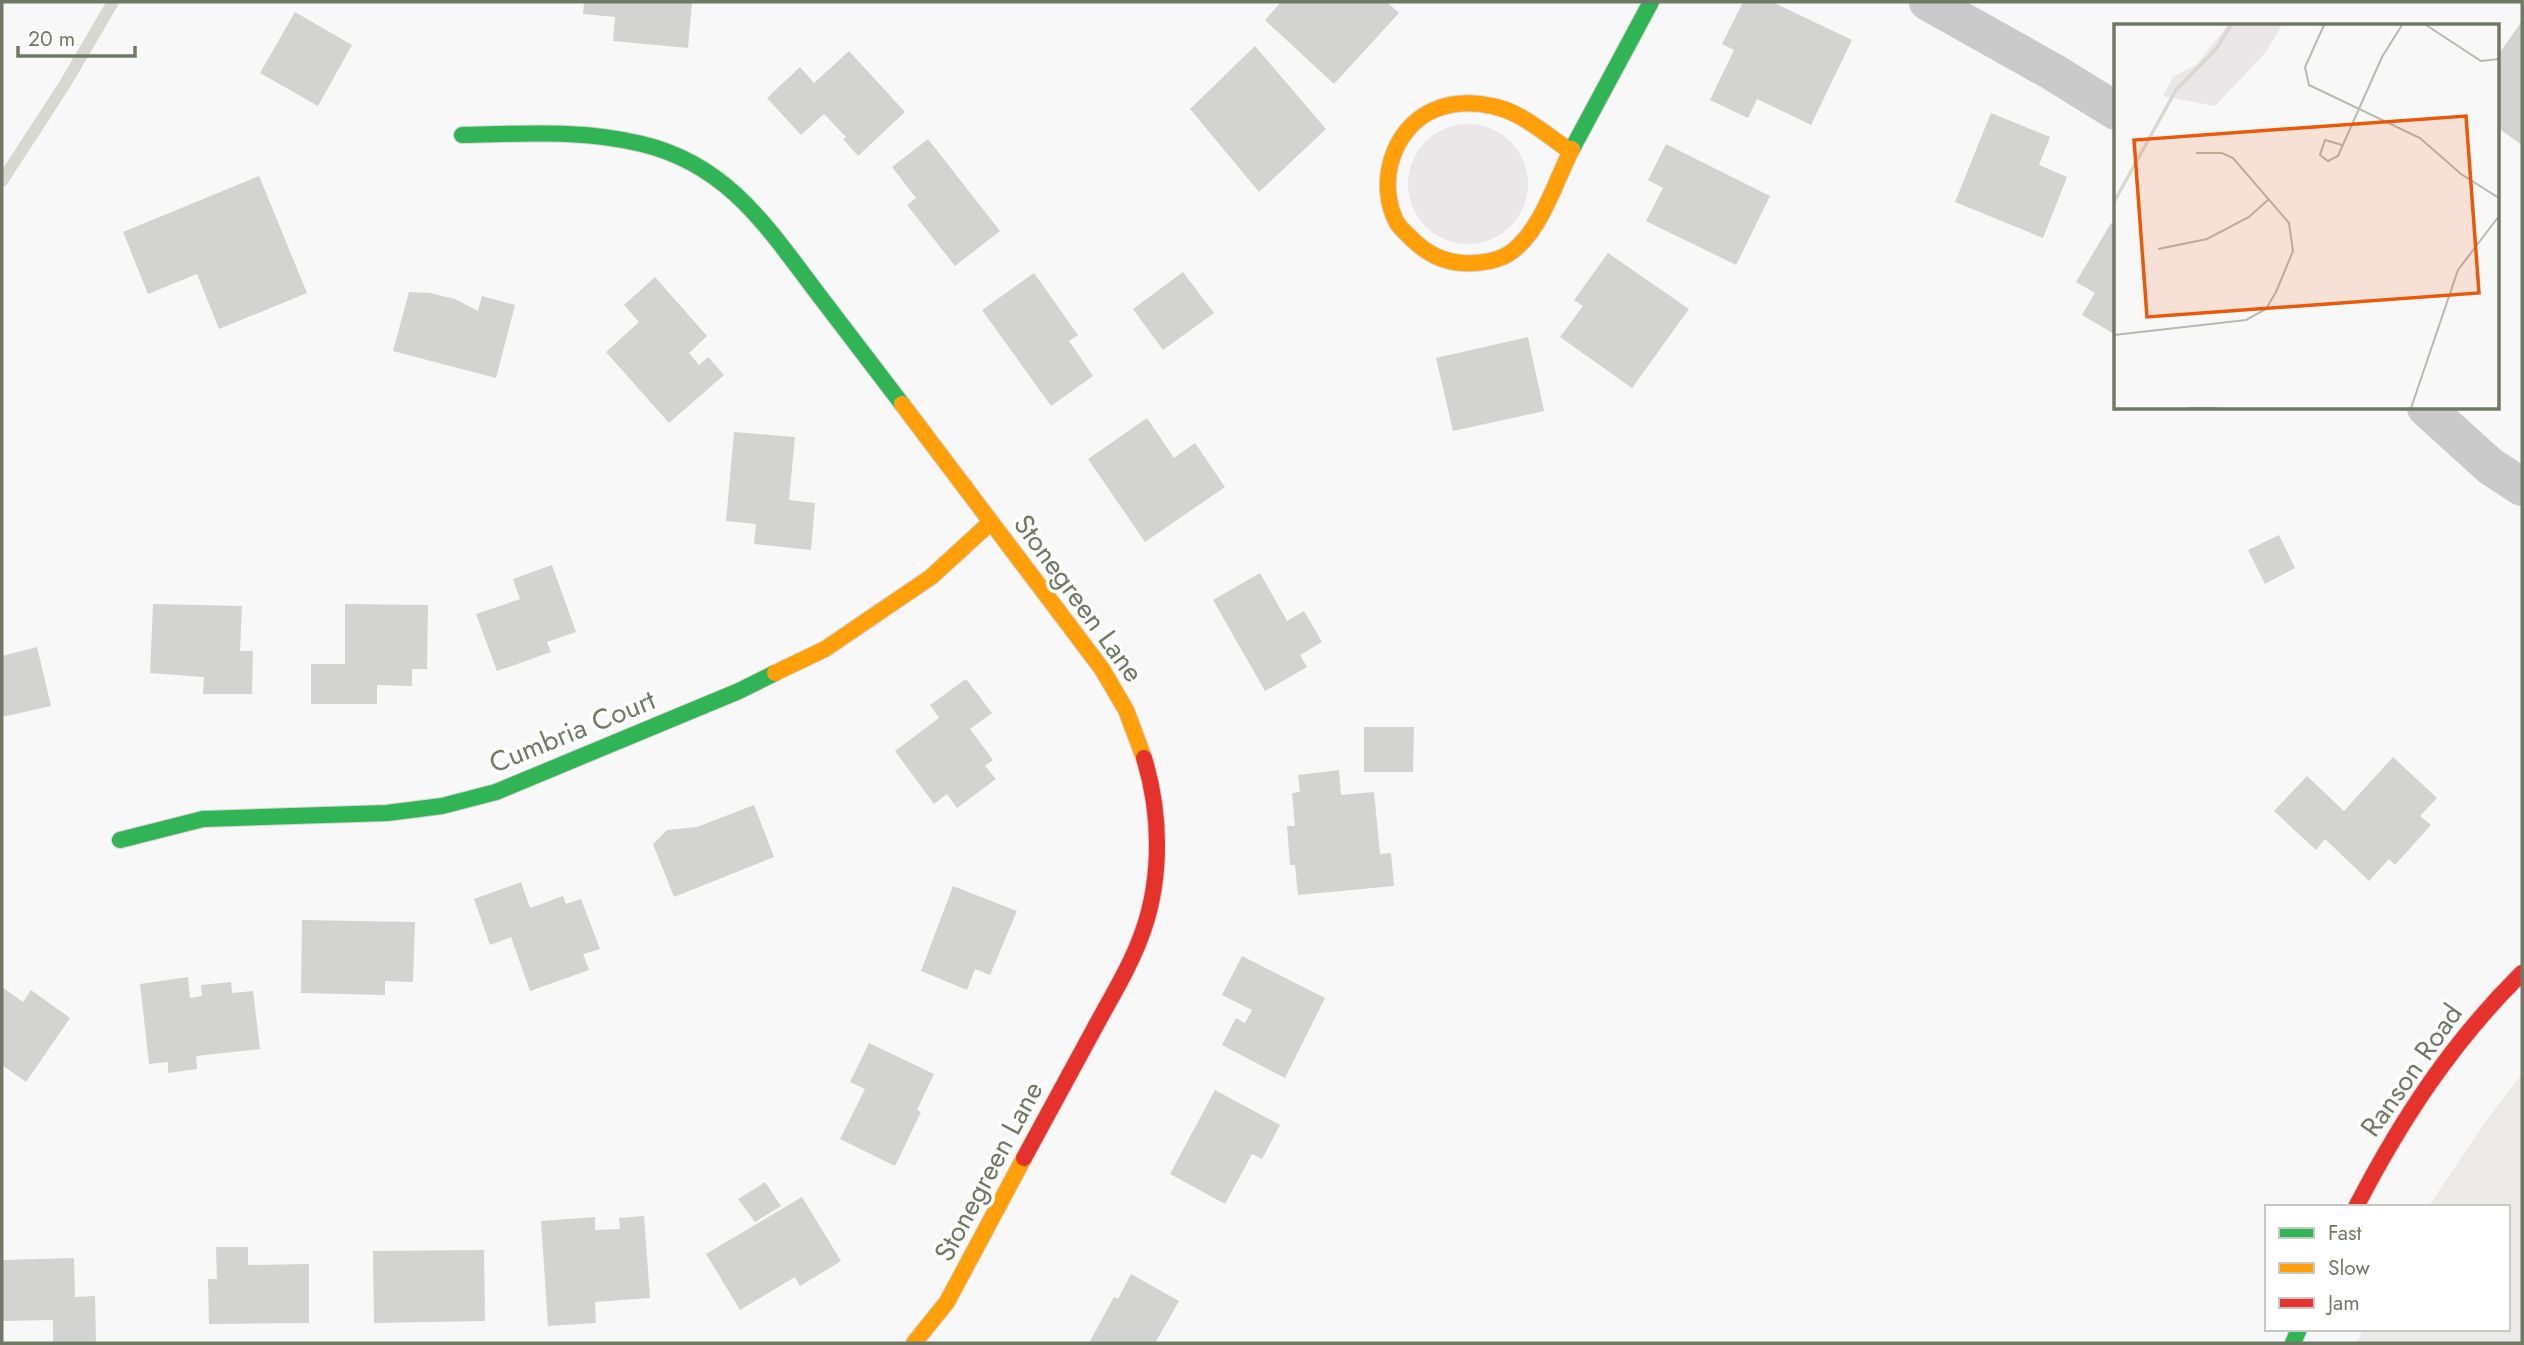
<svg xmlns="http://www.w3.org/2000/svg" width="2524" height="1345" font-family="Jost,sans-serif">
	<style>
		.built { fill: #ebeae9 }
		.green { fill: #ebe7e9 }
		.lines { fill: none; stroke-linecap: round; stroke-linejoin: round }
		.stream { stroke: #d7d9d0; stroke-width: 12 }
		.building { fill: #d3d3d2 }
		.fast-casing { stroke: #d5d5d4; stroke-width: 18 }
		.slow-casing { stroke: #d5d5d4; stroke-width: 18 }
		.jam-casing { stroke: #d5d5d4; stroke-width: 18 }
		.street { stroke: #c9cac9; stroke-width: 38 }
		.fast { stroke: #30b455; stroke-width: 16 }
		.slow { stroke: #ff9f0a; stroke-width: 16 }
		.jam { stroke: #e5322d; stroke-width: 16 }
		.labels { text-anchor: middle; stroke-width: 7; stroke-linejoin: round; paint-order: stroke }
		.street-label { font-size: 28px; fill: #707964; stroke: #fff }
		.inset-river { fill: none; stroke: #d7d9d0; stroke-width: 3.5 }
		.inset-road { fill: none; stroke: #b6bab0; stroke-width: 2 }
		.view { fill: #e8590c; fill-opacity: 0.15; stroke: #e8590c; stroke-width: 3.5 }
		.inset-edge { fill: none; stroke: #707964; stroke-width: 3.5 }
	</style>
	<rect width="100%" height="100%" fill="#f9f8f9"/>
	<polygon class="built" points="2522,1074 2522,1343 2357,1343 2363,1329 2508,1329 2508,1207 2428,1207 2486,1121"/>
	<circle class="green" cx="1468" cy="184" r="60"/>
	<g class="lines">
		<polyline class="stream" points="2,181 65,84 113,2"/>
	</g>
	<g class="building">
		<polygon points="584,2 692,2 688,48 613,41 615,17 583,14"/>
		<polygon points="1281,2 1387,2 1399,13 1334,84 1265,20"/>
		<polygon points="1743,2 1772,2 1852,40 1811,125 1757,99 1748,118 1710,100 1734,50 1722,44"/>
		<polygon points="295,12 352,45 318,106 260,73"/>
		<polygon points="2522,21 2522,145 2498,128 2498,55"/>
		<polygon points="1255,46 1326,129 1259,192 1190,109"/>
		<polygon points="849,51 905,112 858,156 843,139 846,137 824,114 801,135 767,98 800,67 814,83"/>
		<polygon points="1991,113 2050,137 2039,165 2067,177 2043,238 1955,202"/>
		<polygon points="928,139 1000,231 955,266 907,205 916,198 892,167"/>
		<polygon points="1666,144 1770,196 1736,265 1646,221 1663,188 1648,180"/>
		<polygon points="259,176 307,293 219,329 197,274 148,294 123,232"/>
		<polygon points="2111,223 2116,226 2116,335 2082,315 2095,293 2076,282"/>
		<polygon points="1608,253 1689,309 1632,388 1560,337 1583,306 1574,300"/>
		<polygon points="1183,272 1214,313 1163,350 1133,309"/>
		<polygon points="1034,273 1078,335 1069,341 1093,376 1051,406 982,310"/>
		<polygon points="655,277 707,336 689,353 699,365 708,357 724,375 669,423 606,352 639,322 624,305"/>
		<polygon points="409,292 430,293 455,299 478,311 482,296 515,305 496,378 393,351"/>
		<polygon points="1528,337 1544,411 1453,431 1436,358"/>
		<polygon points="1147,418 1174,458 1195,443 1225,487 1145,542 1088,459"/>
		<polygon points="734,432 795,437 789,500 815,503 811,550 754,544 756,524 726,521"/>
		<polygon points="2279,535 2295,568 2265,584 2248,550"/>
		<polygon points="552,565 576,632 547,642 551,652 497,671 476,614 520,599 513,579"/>
		<polygon points="1260,573 1287,621 1304,611 1322,642 1300,655 1307,667 1265,691 1213,600"/>
		<polygon points="153,604 242,606 240,651 253,651 252,694 203,694 204,677 150,673"/>
		<polygon points="345,604 428,605 427,669 412,669 412,686 377,685 377,704 311,704 311,664 345,664"/>
		<polygon points="37,647 51,706 2,717 2,656"/>
		<polygon points="966,679 992,713 970,729 993,760 985,766 996,779 957,808 947,794 934,804 895,751 939,718 930,705"/>
		<polygon points="1364,727 1414,727 1413,772 1364,772"/>
		<polygon points="2393,757 2437,798 2420,816 2431,825 2395,865 2389,859 2369,881 2325,839 2316,850 2274,811 2307,776 2344,811"/>
		<polygon points="1339,770 1341,795 1374,792 1380,854 1391,853 1394,886 1298,895 1295,865 1290,865 1287,826 1295,826 1292,793 1300,792 1298,775"/>
		<polygon points="754,805 774,857 674,897 653,844 667,830 697,827"/>
		<polygon points="521,882 530,908 563,896 566,904 581,899 600,949 583,954 589,970 530,991 511,937 490,945 474,899"/>
		<polygon points="953,886 1017,911 990,975 975,969 967,990 921,971"/>
		<polygon points="302,920 415,922 413,982 385,981 385,995 301,993"/>
		<polygon points="1242,956 1325,998 1285,1078 1222,1045 1236,1018 1245,1023 1252,1010 1222,995"/>
		<polygon points="188,977 190,998 202,996 201,985 231,982 232,993 253,991 260,1049 196,1056 197,1069 168,1073 168,1062 149,1064 140,984"/>
		<polygon points="2,987 23,1002 31,990 70,1018 26,1082 2,1065"/>
		<polygon points="869,1043 934,1074 917,1110 921,1112 895,1166 840,1139 865,1089 850,1082"/>
		<polygon points="1215,1090 1280,1125 1262,1159 1252,1154 1225,1204 1170,1174"/>
		<polygon points="765,1182 781,1206 755,1222 738,1199"/>
		<polygon points="802,1197 841,1261 800,1286 795,1277 740,1310 706,1254"/>
		<polygon points="644,1216 650,1298 595,1302 596,1323 548,1326 541,1221 595,1217 595,1230 620,1229 619,1218"/>
		<polygon points="216,1247 248,1247 248,1265 309,1264 309,1323 209,1324 208,1279 217,1279"/>
		<polygon points="484,1250 485,1321 374,1323 373,1251"/>
		<polygon points="74,1258 75,1297 95,1296 96,1343 53,1343 53,1320 2,1321 2,1260"/>
		<polygon points="1131,1274 1179,1301 1155,1343 1089,1343 1114,1297 1118,1299"/>
	</g>
	<g class="lines">
		<defs>
			<g id="fast">
				<path d="M462 135C521 134 583 129 642 144 726 164 766 225 815 290 844 328 873 366 902 404"/>
				<polyline points="1572,149 1651,2"/>
				<polyline points="120,840 203,819 387,813 442,806 496,792 739,691 775,673"/>
				<polyline points="2293,1343 2299,1329"/>
			</g>
			<g id="slow">
				<path d="M1570 151C1547 135 1520 111 1492 106 1473 102 1453 102 1434 110 1392 128 1376 184 1397 223 1401 229 1407 234 1412 239 1426 253 1443 262 1463 263 1480 264 1501 261 1514 250 1543 226 1555 182 1572 149"/>
				<polyline points="902,404 1102,669 1126,710 1144,758"/>
				<polyline points="775,673 825,649 931,577 991,522"/>
				<polyline points="914,1343 947,1302 1024,1158"/>
			</g>
			<g id="jam">
				<path d="M1024 1158C1047 1116 1070 1074 1093 1031 1110 999 1131 966 1143 931 1162 877 1161 813 1144 758"/>
				<path d="M2356 1207C2401 1120 2452 1042 2522 973"/>
			</g>
		</defs>
		<use href="#fast" class="fast-casing"/>
		<use href="#slow" class="slow-casing"/>
		<use href="#jam" class="jam-casing"/>
		<g class="street">
			<polyline points="1928,2 2053,72 2116,111"/>
			<polyline points="2426,408 2490,466 2522,487"/>
		</g>
		<use href="#fast" class="fast"/>
		<use href="#slow" class="slow"/>
		<use href="#jam" class="jam"/>
	</g>
	<g class="labels">
		<g class="street-label">
			<text transform="translate(1079 598) rotate(54)" y="10">Stonegreen Lane</text>
			<text transform="translate(572 731) rotate(-22)" y="10">Cumbria Court</text>
			<text transform="translate(2411 1070) rotate(-55)" y="10">Ranson Road</text>
			<text transform="translate(988 1171) rotate(-62)" y="10">Stonegreen Lane</text>
		</g>
	</g>
	<g transform="translate(2114 24)">
		<rect width="385" height="385" fill="#f9f8f9"/>
		<path d="M114 1H168L152 28 101 82 49 72 59 53 83 40Z" fill="#ebe7e9"/>
		<path class="inset-river" d="M0 178 62 66 103 24 117 1"/>
		<path class="inset-road" d="M210 1 191 43 195 61 306 114 347 150 385 174M312 1 367 37 385 35M228 121 211 116 206 131 214 137 224 132 268 33 288 1M44 225 93 215 135 193 155 175M0 311 132 296 152 285 162 268 179 227 175 199 119 134 108 129H82M75 384H104M297 384 344 246 385 192"/>
		<path class="view" d="M352 92 365 269 33 293 20 116Z"/>
		<rect width="385" height="385" class="inset-edge"/>
	</g>
	<rect width="2524" height="1345" fill="none" stroke="#707964" stroke-width="7"/>
	<rect x="2265" y="1205" width="245" height="126" fill="#ffffff" stroke="#c6c9c1" stroke-width="2"/>
	<rect x="2279" y="1228" width="35" height="10" fill="#30b455" stroke="#c6c9c1" stroke-width="2"/>
	<text x="2328" y="1240" font-size="21" fill="#707964">Fast</text>
	<rect x="2279" y="1263" width="35" height="10" fill="#ff9f0a" stroke="#c6c9c1" stroke-width="2"/>
	<text x="2328" y="1275" font-size="21" fill="#707964">Slow</text>
	<rect x="2279" y="1298" width="35" height="10" fill="#e5322d" stroke="#c6c9c1" stroke-width="2"/>
	<text x="2328" y="1310" font-size="21" fill="#707964">Jam</text>
	<path d="M18 46v10h117v-10" fill="none" stroke="#707964" stroke-width="3.5"/>
	<text x="28" y="46" font-size="21" fill="#707964" stroke="#ffffff" stroke-width="5" paint-order="stroke">20 m</text>
</svg>
